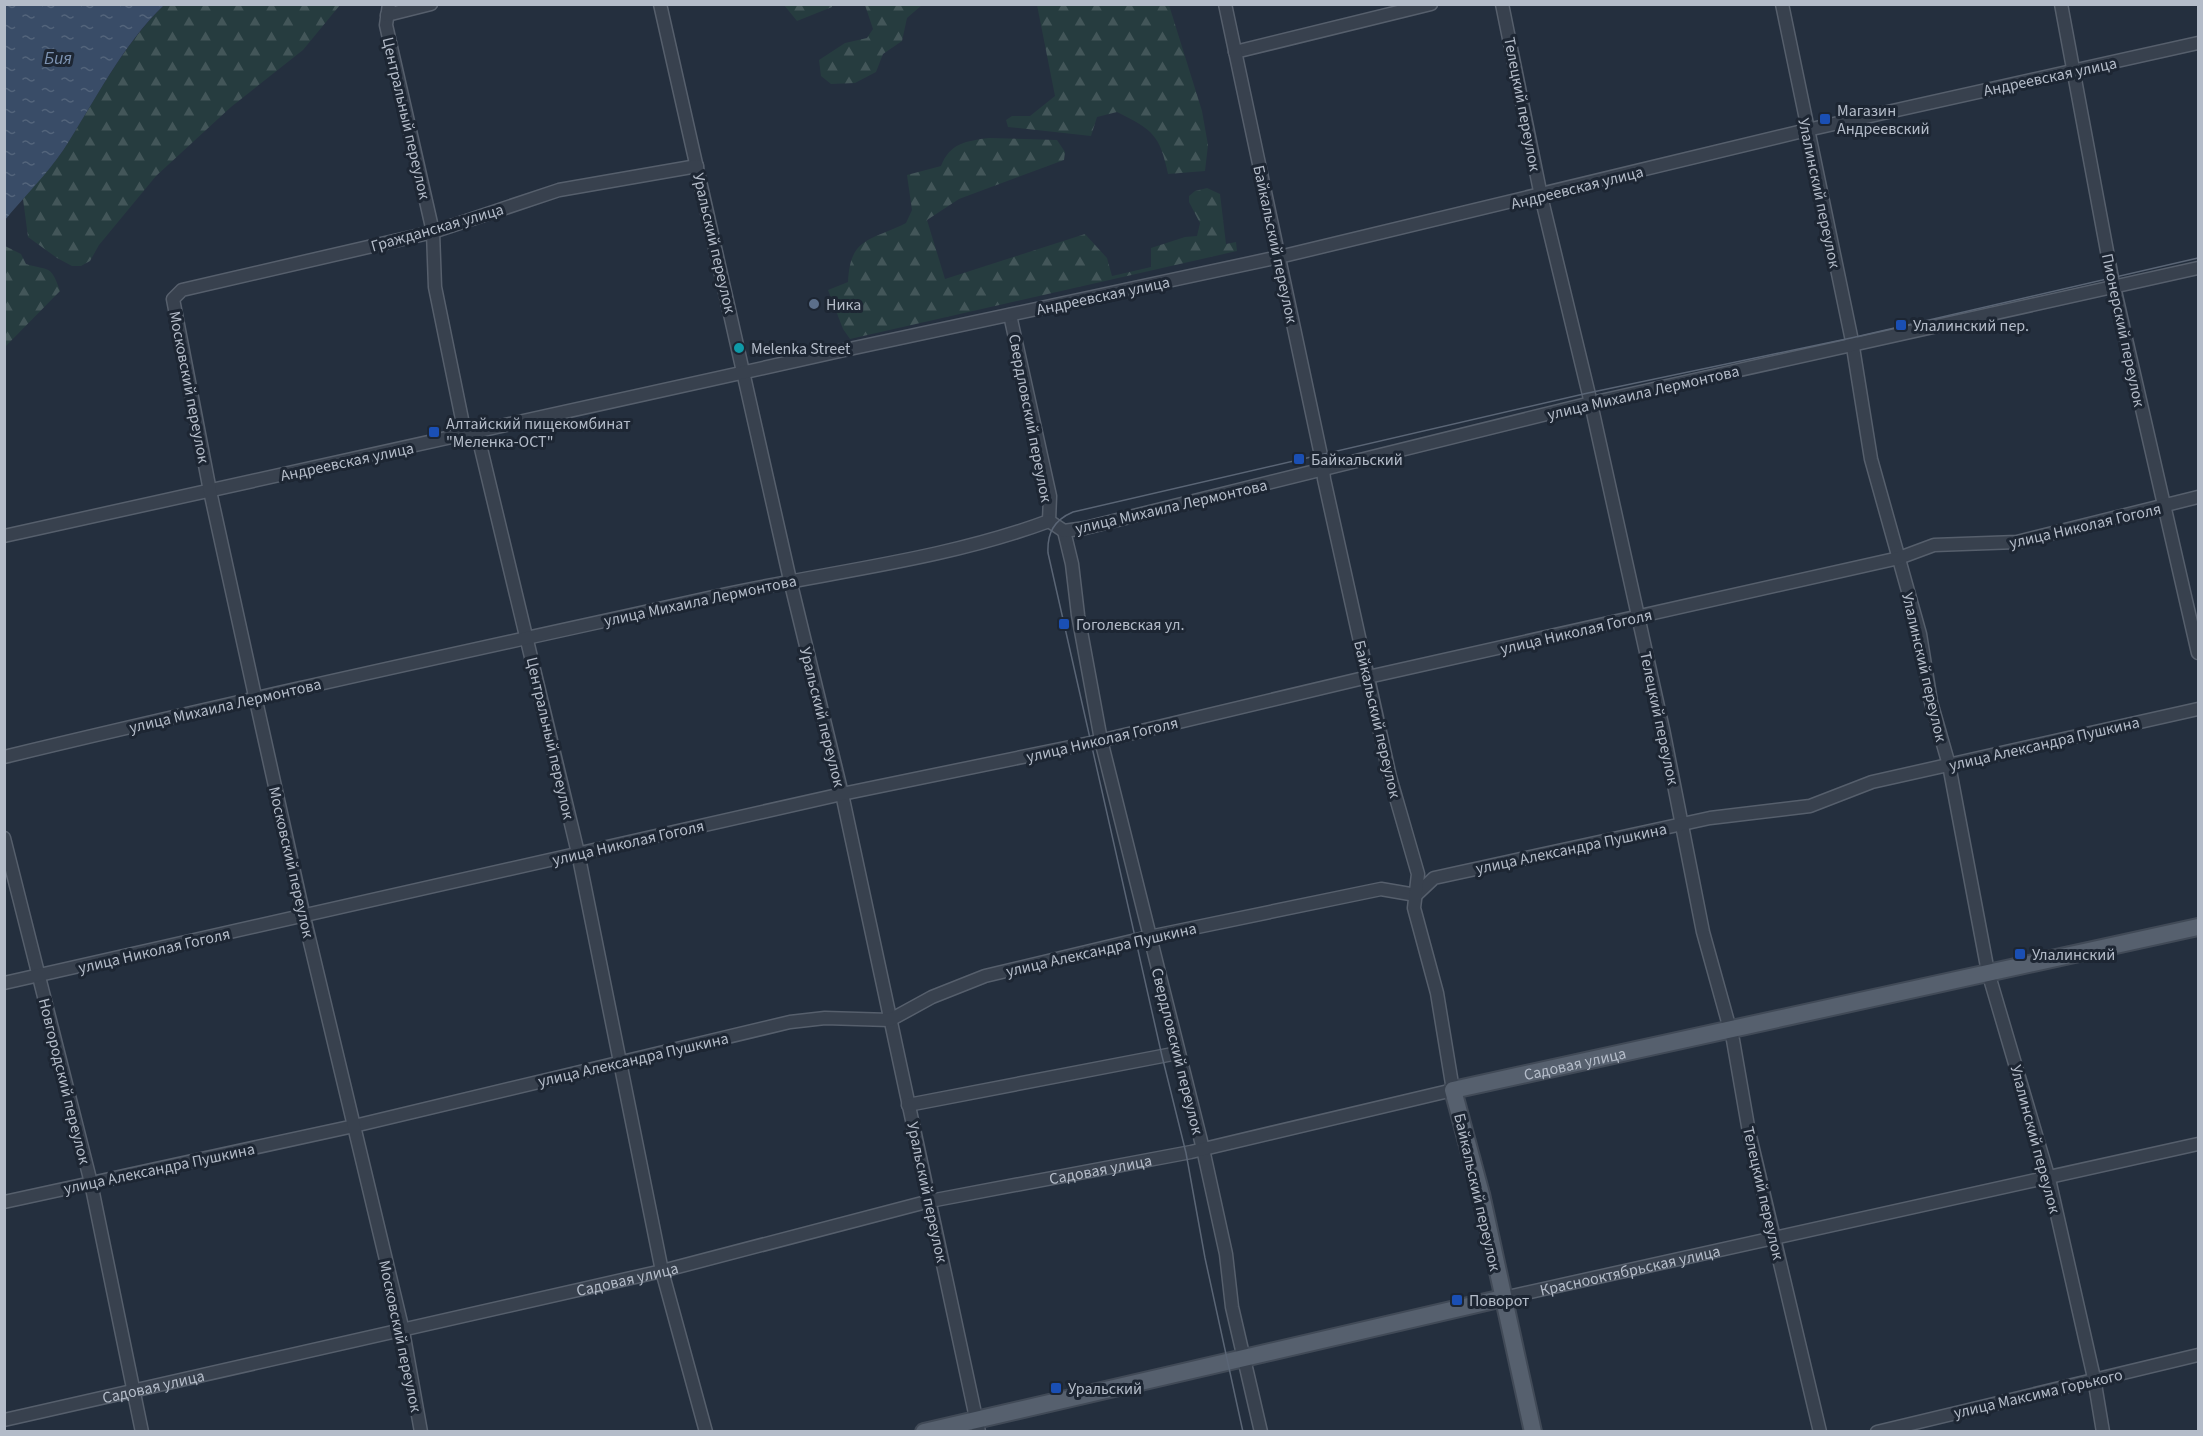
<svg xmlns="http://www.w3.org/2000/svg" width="2203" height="1436" font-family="'Source Sans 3',sans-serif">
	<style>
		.forest { fill: url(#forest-firs) }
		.water { fill: url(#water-ripples) }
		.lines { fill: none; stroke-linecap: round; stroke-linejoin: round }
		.minor-casing { stroke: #565f6c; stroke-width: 15 }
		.major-casing { stroke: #414a57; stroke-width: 20 }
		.minor { stroke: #38414e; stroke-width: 12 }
		.major { stroke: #56606e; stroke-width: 16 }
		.tram { stroke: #5a6575; stroke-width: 1.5 }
		.transit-dot { fill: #1a4fb4; stroke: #1d2633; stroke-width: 2 }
		.service-dot { fill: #5c6f8a; stroke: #1d2633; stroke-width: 2 }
		.culture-dot { fill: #0f9aa8; stroke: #1d2633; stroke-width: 2 }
		.labels { text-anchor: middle; stroke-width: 6; stroke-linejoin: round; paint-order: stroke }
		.street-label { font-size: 16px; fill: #b4bcc9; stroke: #1d2633 }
		.poi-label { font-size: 16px; fill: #b4bcc9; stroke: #1d2633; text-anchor: start }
		.water-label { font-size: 18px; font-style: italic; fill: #7c92b1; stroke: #1d2633 }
	</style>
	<defs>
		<pattern id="forest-firs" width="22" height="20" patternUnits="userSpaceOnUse" patternTransform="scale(1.5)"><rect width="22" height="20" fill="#263c3f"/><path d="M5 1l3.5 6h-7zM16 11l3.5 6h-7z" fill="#435659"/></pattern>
		<pattern id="water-ripples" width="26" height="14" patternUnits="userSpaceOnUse" patternTransform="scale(1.5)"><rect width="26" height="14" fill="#394c67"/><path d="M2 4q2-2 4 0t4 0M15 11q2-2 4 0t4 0" fill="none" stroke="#53647b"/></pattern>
	</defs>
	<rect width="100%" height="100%" fill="#242f3e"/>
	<g class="forest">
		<path d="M164 5H340L303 50 231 107 156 176 99 245 90 261 81 266H72L57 258 28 237 23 199C36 182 53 166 64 149 95 100 123 45 164 5Z"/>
		<polygon points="784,5 832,5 832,7 797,21"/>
		<polygon points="865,5 922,5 907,18 902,41 883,54 876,72 855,83 831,84 821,76 819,60 845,43 867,38 873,29"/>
		<path d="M1037 5H1169L1202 111 1208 145 1205 171 1168 174C1160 135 1153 130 1117 112L1097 117 1091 136 1008 127 1006 120 1012 116H1030L1055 96Z"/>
		<path d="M989 138 1057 140 1065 152 1064 160 959 199 927 220 945 279 1085 234 1107 258 1112 276 1151 267V248L1185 237 1197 236 1200 223 1189 202V196L1195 191 1207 188 1220 194 1226 244 1236 242 1237 251 850 339 843 329 828 290 848 282C850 237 870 241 906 223L912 210 907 175 941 166C950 143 966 141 989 138Z"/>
		<path d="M5 246 21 254 26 264C49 271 51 264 60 291L5 347Z"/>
	</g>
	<path class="water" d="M5 4 164 5C122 45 95 101 64 149 47 174 24 197 5 220Z"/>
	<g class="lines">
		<defs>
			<g id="minor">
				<polyline points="389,4 386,25 433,232 435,287 465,434"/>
				<polyline points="660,4 790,580 842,794 979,1432"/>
				<polyline points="1502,4 1541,196 1590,399 1663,729 1703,932 1733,1040 1749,1132 1820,1432"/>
				<polyline points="1782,4 1852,341 1871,459 1920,634 1931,702 1949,765 1988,972 2049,1179 2094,1378 2103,1432"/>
				<polyline points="2061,4 2112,278 2198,653"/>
				<polyline points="387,15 431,4"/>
				<polyline points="1235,52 1431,4"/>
				<polyline points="1010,315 1050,496 1049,521"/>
				<polyline points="477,432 578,853 662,1271 706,1432"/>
				<polyline points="1064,531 1072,564 1078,615 1101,740 1203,1149 1226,1254 1232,1307 1261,1432"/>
				<polyline points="4,536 840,351 1279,257 1807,130 2198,43"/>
				<path d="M4 757C240 700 477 649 713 597 825 572 941 561 1049 521L1064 531 1085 528 1591 403 2198 268"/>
				<polyline points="4,838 91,1183 142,1432"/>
				<polyline points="4,983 842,794 1095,742 1368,677 1899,558 1934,545 2017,542 2198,497"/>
				<polyline points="908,1105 1178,1053"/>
				<polyline points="4,1202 354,1126 790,1022 825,1018 890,1020 932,997 985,976 1149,937 1381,889 1416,895 1434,878 1710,818 1810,806 1872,782 2198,709"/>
				<path id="s1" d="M1503 1298 2198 1144"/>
				<path id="s2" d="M4 1420 662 1271 930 1201 1191 1152 1453 1090 1437 993 1414 908 1418 874 1390 777 1324 479 1322 460 1225 4"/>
				<polyline points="421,1432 403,1331 304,917 255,696 210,491 173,299 182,290 433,232 559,190 697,166"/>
				<polyline points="1877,1432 2198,1355"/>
			</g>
			<g id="major">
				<polyline points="924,1432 1503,1298"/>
				<path id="s3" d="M1533 1432 1481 1194 1453 1090 2198 927"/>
			</g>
		</defs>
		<use href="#minor" class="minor-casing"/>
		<use href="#major" class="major-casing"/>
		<use href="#minor" class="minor"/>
		<use href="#major" class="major"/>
		<path class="tram" d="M1243 1432 1205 1258 1186 1153 1162 1056 1048 553C1047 533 1054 520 1073 512L1588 393 1851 338 2198 258"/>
	</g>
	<g class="transit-dot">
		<rect x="1819" y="113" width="12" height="12" rx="3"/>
		<rect x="1895" y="319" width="12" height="12" rx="3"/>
		<rect x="428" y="426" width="12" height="12" rx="3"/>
		<rect x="1293" y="453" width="12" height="12" rx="3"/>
		<rect x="1058" y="618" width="12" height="12" rx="3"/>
		<rect x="2014" y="948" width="12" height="12" rx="3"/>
		<rect x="1451" y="1294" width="12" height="12" rx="3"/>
		<rect x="1050" y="1382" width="12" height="12" rx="3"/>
	</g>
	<circle class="service-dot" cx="814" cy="304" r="6"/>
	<circle class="culture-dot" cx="739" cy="348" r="6"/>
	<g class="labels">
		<g class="street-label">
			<text transform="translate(2050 76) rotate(-12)" y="6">Андреевская улица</text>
			<text transform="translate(1523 104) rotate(79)" y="6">Телецкий переулок</text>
			<text transform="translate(407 118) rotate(77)" y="6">Центральный переулок</text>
			<text transform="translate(1577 187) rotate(-14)" y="6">Андреевская улица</text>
			<text transform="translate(1820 193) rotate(78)" y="6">Улалинский переулок</text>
			<text transform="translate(437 227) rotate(-16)" y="6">Гражданская улица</text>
			<text transform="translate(715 243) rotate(77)" y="6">Уральский переулок</text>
			<text transform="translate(1276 244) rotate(78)" y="6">Байкальский переулок</text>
			<text transform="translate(1103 295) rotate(-12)" y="6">Андреевская улица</text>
			<text transform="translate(2124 330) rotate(78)" y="6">Пионерский переулок</text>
			<text transform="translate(190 387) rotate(79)" y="6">Московский переулок</text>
			<text transform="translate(1643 392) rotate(-13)" y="6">улица Михаила Лермонтова</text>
			<text transform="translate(1031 418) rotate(79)" y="6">Свердловский переулок</text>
			<text transform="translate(347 461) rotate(-12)" y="6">Андреевская улица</text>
			<text transform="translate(1171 506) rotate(-13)" y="6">улица Михаила Лермонтова</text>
			<text transform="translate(2085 525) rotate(-13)" y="6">улица Николая Гоголя</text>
			<text transform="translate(700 600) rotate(-12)" y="6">улица Михаила Лермонтова</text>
			<text transform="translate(1576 631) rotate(-13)" y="6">улица Николая Гоголя</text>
			<text transform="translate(1925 667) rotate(77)" y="6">Улалинский переулок</text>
			<text transform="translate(225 705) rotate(-13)" y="6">улица Михаила Лермонтова</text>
			<text transform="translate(823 717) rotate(76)" y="6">Уральский переулок</text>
			<text transform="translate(1660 718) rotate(78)" y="6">Телецкий переулок</text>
			<text transform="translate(1378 719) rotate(77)" y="6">Байкальский переулок</text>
			<text transform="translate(551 738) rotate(77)" y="6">Центральный переулок</text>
			<text transform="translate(1102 739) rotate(-13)" y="6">улица Николая Гоголя</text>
			<text transform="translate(2044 743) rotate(-13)" y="6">улица Александра Пушкина</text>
			<text transform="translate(628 842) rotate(-13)" y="6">улица Николая Гоголя</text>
			<text transform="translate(1571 848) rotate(-12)" y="6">улица Александра Пушкина</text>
			<text transform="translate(292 862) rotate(77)" y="6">Московский переулок</text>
			<text transform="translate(1101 949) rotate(-13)" y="6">улица Александра Пушкина</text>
			<text transform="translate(154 950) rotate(-13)" y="6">улица Николая Гоголя</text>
			<text transform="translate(1178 1051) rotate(76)" y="6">Свердловский переулок</text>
			<text transform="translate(633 1059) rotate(-13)" y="6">улица Александра Пушкина</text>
			<text dy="6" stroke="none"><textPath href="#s3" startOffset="476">Садовая улица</textPath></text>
			<text transform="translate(65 1081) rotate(76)" y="6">Новгородский переулок</text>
			<text transform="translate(2036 1139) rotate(75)" y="6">Улалинский переулок</text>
			<text transform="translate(159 1168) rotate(-12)" y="6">улица Александра Пушкина</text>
			<text dy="6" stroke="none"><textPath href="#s2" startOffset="1125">Садовая улица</textPath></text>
			<text transform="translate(928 1192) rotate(78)" y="6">Уральский переулок</text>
			<text transform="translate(1478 1192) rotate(77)" y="6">Байкальский переулок</text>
			<text transform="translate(1764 1193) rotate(77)" y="6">Телецкий переулок</text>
			<text dy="6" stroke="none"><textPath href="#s1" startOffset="130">Краснооктябрьская улица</textPath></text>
			<text dy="6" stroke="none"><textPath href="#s2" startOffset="639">Садовая улица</textPath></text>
			<text transform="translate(401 1336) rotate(78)" y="6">Московский переулок</text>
			<text dy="6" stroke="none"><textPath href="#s2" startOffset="153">Садовая улица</textPath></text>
			<text transform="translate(2038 1393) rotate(-13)" y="6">улица Максима Горького</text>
		</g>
		<g class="poi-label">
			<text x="1837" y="116">Магазин<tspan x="1837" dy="18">Андреевский</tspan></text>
			<text x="826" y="310">Ника</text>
			<text x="1913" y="331">Улалинский пер.</text>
			<text x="751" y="354">Melenka Street</text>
			<text x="446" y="429">Алтайский пищекомбинат<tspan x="446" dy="18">"Меленка-ОСТ"</tspan></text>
			<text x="1311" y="465">Байкальский</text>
			<text x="1076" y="630">Гоголевская ул.</text>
			<text x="2032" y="960">Улалинский</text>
			<text x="1469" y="1306">Поворот</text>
			<text x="1068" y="1394">Уральский</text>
		</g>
		<g class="water-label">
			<text x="58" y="64">Бия</text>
		</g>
	</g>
	<rect width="2203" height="1436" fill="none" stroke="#b4bcc9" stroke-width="12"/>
</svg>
